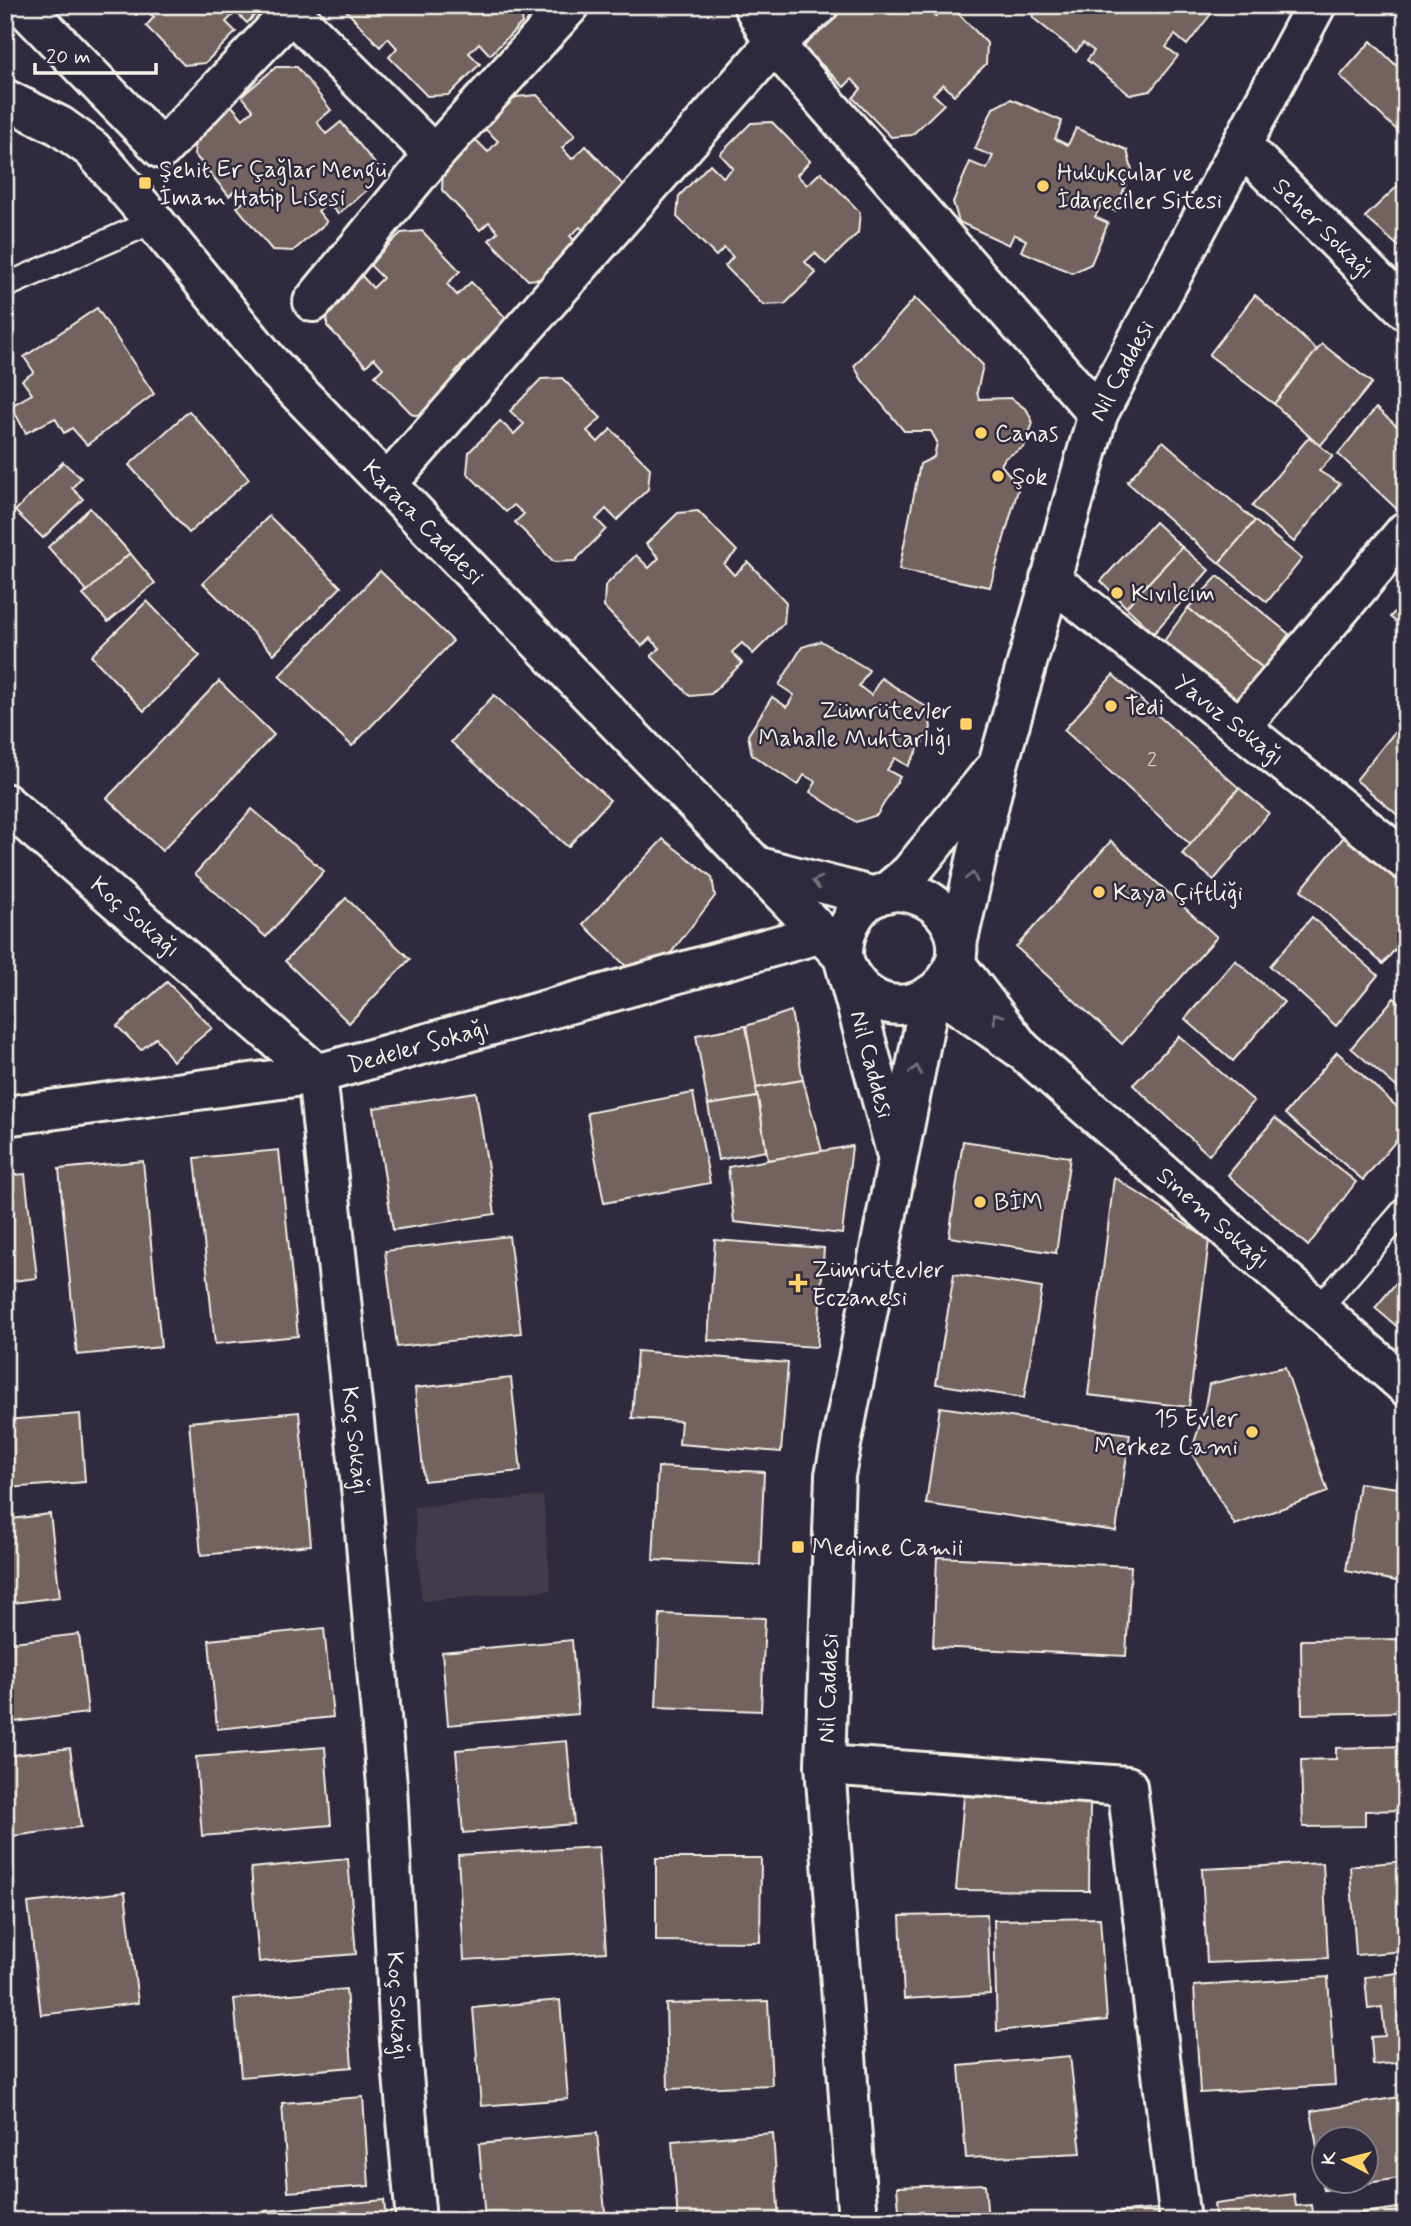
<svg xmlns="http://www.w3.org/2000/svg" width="1411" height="2226" font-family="Mynerve,sans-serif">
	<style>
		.built { fill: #433b48 }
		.building { fill: #736260; stroke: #f4f1e8; stroke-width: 2; fill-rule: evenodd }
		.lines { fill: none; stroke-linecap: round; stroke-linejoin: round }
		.service-casing { stroke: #f4f1e8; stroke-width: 28 }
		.minor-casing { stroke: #f4f1e8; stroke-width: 44 }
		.tertiary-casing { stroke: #f4f1e8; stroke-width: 44 }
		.service { stroke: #2f2a3d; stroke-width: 23 }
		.minor { stroke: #2f2a3d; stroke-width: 38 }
		.tertiary { stroke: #2f2a3d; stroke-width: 38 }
		.oneway { stroke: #747079 }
		.poi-dot { fill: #ffd166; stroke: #2f2a3d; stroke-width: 2.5 }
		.labels { text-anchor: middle; stroke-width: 5; stroke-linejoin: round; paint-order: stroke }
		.number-label { font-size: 21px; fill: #d4cdc6 }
		.poi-label { font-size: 24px; fill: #f4f1e8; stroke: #2f2a3d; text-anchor: start }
		.street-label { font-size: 24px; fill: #f4f1e8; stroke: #2f2a3d }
	</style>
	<rect width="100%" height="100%" fill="#2f2a3d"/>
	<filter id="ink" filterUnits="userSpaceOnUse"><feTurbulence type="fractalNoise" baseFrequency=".0143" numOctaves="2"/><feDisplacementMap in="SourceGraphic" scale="14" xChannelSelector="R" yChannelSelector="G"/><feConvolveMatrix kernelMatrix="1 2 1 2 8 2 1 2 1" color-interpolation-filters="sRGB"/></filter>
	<g filter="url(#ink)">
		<polygon class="built" points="543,1496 551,1590 422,1601 414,1507"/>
		<g class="building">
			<polygon points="126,5 265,5 247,23 236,12 226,22 236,32 205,63 184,65 146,26 154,17 144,8 136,15"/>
			<polygon points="341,5 524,5 522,23 490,55 479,43 469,53 480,64 449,95 427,96 389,57 397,48 388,38 380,47"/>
			<polygon points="829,5 847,5 851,9 854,5 925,5 935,17 947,5 950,5 987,43 986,64 954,95 943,84 933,94 944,104 912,135 891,137 853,98 861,89 852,79 844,87 805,48 806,27"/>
			<polygon points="1032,5 1214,5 1214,10 1187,45 1175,35 1166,47 1178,56 1150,91 1130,95 1087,60 1094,51 1083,43 1076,52 1033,18"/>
			<polygon points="1371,41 1406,75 1406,139 1340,76"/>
			<polygon points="276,67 297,67 331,110 317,122 326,134 341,122 376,165 372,186 338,214 328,202 318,211 327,222 293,251 272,250 237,207 246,200 237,189 229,196 194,154 197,133 231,105 243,119 253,110 242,96"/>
			<polygon points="537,95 575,135 562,148 572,159 586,146 624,186 591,237 580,227 570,236 581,247 549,278 528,280 489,240 498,232 489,222 480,230 442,190 443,170 475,139 488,152 498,141 484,128 516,97"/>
			<polygon points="1011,99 1062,121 1055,139 1068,145 1076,128 1127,150 1132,170 1115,211 1101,205 1095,217 1108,223 1091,264 1072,273 1021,251 1026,240 1014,234 1009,245 959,222 953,202 970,162 987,169 993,156 975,149 993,108"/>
			<polygon points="772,122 810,161 797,175 807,185 821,172 860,212 858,233 826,264 815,253 805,262 816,273 785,304 763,305 725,266 733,257 724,248 716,256 677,217 679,196 710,164 723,177 733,168 720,154 751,123"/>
			<polygon points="1406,178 1406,252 1405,252 1365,217"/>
			<polygon points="422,231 460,271 447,284 457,295 471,282 510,322 476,373 465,362 455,372 466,383 435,414 413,415 375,376 383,368 374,358 366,366 327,326 328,305 360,274 373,288 383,278 369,264 401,233"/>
			<polygon points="1255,295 1317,350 1274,404 1209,355"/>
			<polygon points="915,298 983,365 977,392 979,399 1011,398 1027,410 1033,423 1024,447 1005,458 1001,465 1019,486 990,587 899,570 920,464 934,457 937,442 931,431 904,431 862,380 854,366"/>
			<polygon points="97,308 154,394 87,445 72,428 64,433 55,418 26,433 11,406 32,394 22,380 34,372 24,357"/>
			<polygon points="1322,344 1372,383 1320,446 1274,404"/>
			<polygon points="562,378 601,418 587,431 598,442 611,429 650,468 648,489 617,520 606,509 596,519 606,529 575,561 554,562 515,522 524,514 514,505 506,512 467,473 469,452 500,421 514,434 524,424 510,411 541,379"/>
			<polygon points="1376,408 1406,434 1406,505 1400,512 1338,454"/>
			<polygon points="189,411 249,479 189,533 129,465"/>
			<polygon points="1309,437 1333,456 1319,471 1340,484 1294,542 1252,506"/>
			<polygon points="1163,441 1255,521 1219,563 1127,482"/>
			<polygon points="63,462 81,478 72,488 83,499 43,538 15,511"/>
			<polygon points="90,508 130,553 88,592 48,547"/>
			<polygon points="698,511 737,551 724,564 734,575 748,562 786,602 784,623 753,654 742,643 732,652 742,663 711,694 690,696 651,656 660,648 650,638 642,646 604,607 605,586 636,555 649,568 659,558 646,544 678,513"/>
			<polygon points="269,516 341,587 274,654 203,583"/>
			<polygon points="1255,521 1302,559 1267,602 1219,563"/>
			<polygon points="1155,522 1182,547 1126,607 1101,581"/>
			<polygon points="1182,547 1209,570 1154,633 1126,607"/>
			<polygon points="130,553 155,583 108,622 83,595"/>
			<polygon points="380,571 453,641 352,746 279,676"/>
			<polygon points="1218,576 1289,634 1264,669 1188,608"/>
			<polygon points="1406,600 1406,631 1390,617"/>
			<polygon points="147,601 200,656 144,711 91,656"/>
			<polygon points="1188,608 1264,669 1231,706 1159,648"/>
			<polygon points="821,641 869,670 859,686 871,695 881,678 928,708 931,728 908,766 895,758 887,770 900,777 877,815 856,822 810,792 816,782 804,775 798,785 752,755 748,735 772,697 787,707 794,695 779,685 802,647"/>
			<polygon points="1113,675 1239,788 1191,845 1064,730"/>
			<polygon points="219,681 274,735 162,851 107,798"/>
			<polygon points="494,695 610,800 568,847 451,742"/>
			<polygon points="1402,723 1406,726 1406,822 1356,780"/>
			<polygon points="1239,788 1269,813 1214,880 1182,854"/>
			<polygon points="252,809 324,871 266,937 195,874"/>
			<polygon points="1347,833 1406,879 1406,936 1383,964 1301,890"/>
			<polygon points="663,839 712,877 715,896 653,976 636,976 583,924"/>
			<polygon points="1111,841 1217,937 1122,1044 1016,947"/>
			<polygon points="346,898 410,959 349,1023 285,961"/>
			<polygon points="1312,917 1378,975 1336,1026 1270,966"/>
			<polygon points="1235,960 1284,1002 1233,1061 1185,1019"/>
			<polygon points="167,982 212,1028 173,1061 156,1038 141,1050 117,1026"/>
			<polygon points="1394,998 1406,1008 1406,1095 1351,1048"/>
			<polygon points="791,1011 803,1080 756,1088 746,1026"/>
			<polygon points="746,1026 758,1097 708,1105 696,1035"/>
			<polygon points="1179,1036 1254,1101 1209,1155 1133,1085"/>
			<polygon points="1337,1052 1406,1115 1406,1129 1363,1180 1285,1114"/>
			<polygon points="803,1080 822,1151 768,1160 756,1088"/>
			<polygon points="476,1092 495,1214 393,1230 374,1108"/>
			<polygon points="693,1093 710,1183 604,1203 587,1113"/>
			<polygon points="758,1097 766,1151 718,1160 708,1105"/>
			<polygon points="1275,1118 1356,1182 1308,1246 1228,1175"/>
			<polygon points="963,1141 1070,1157 1056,1253 949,1237"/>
			<polygon points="852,1146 842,1234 734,1222 728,1167"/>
			<polygon points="279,1150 298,1336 215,1344 195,1158"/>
			<polygon points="143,1161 161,1347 77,1355 59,1169"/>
			<polygon points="25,1174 37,1278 5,1282 5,1176"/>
			<polygon points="1114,1177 1209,1240 1189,1407 1088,1395"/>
			<polygon points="509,1236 521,1333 397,1347 385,1251"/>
			<polygon points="715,1240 824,1248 817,1347 708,1340"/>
			<polygon points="1406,1271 1406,1334 1375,1308"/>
			<polygon points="954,1274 1042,1288 1024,1398 936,1384"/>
			<polygon points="637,1351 788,1363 781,1452 679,1444 681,1421 632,1418"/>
			<polygon points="1285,1367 1328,1492 1235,1525 1191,1452 1204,1412 1209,1384"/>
			<polygon points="511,1378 521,1471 424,1481 415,1388"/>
			<polygon points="940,1407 1130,1434 1116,1531 926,1504"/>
			<polygon points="299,1412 311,1545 201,1555 189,1422"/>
			<polygon points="80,1414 85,1482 8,1488 5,1420"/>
			<polygon points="658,1467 764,1472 760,1565 653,1560"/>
			<polygon points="1359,1483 1406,1489 1406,1583 1346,1571"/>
			<polygon points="50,1514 60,1597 5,1604 5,1520"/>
			<polygon points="937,1557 1131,1566 1126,1656 933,1647"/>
			<polygon points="660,1614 765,1618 761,1711 656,1707"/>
			<polygon points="324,1628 333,1717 217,1729 209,1640"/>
			<polygon points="79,1634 88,1713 5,1723 5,1643"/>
			<polygon points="1406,1639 1406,1712 1302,1714 1301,1640"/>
			<polygon points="572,1640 578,1714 448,1725 442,1652"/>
			<polygon points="567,1741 574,1824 463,1833 456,1750"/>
			<polygon points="1406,1746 1406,1824 1405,1810 1365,1811 1365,1826 1303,1827 1301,1760 1336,1759 1336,1748"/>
			<polygon points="325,1747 331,1825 202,1836 196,1757"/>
			<polygon points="70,1748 81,1827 5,1837 5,1756"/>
			<polygon points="964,1796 1090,1802 1089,1891 956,1890"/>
			<polygon points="599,1847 606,1952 464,1960 458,1855"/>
			<polygon points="656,1858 761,1858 760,1942 656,1941"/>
			<polygon points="348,1859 356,1954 259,1962 251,1868"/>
			<polygon points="1406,1861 1406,1951 1356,1955 1350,1866"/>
			<polygon points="1323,1863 1328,1958 1207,1963 1202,1869"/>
			<polygon points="125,1892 138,2003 41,2015 28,1903"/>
			<polygon points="987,1914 990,1994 904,1999 900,1916"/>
			<polygon points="1100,1918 1107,2020 997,2031 994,1920"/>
			<polygon points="1406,1972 1406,2062 1373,2065 1371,2037 1385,2036 1382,2007 1368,2009 1365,1977"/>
			<polygon points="1328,1977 1335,2085 1200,2093 1194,1986"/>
			<polygon points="346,1989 352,2067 241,2077 234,1999"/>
			<polygon points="560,2000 568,2099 481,2106 473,2008"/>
			<polygon points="768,2001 772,2085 668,2089 666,2004"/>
			<polygon points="1070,2056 1081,2153 966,2158 959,2066"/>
			<path d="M1406 2096V2177L1324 2190 1311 2111ZM1324 2138H1366V2180H1324Z"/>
			<polygon points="363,2097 369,2186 288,2192 282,2103"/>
			<polygon points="597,2133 606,2221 485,2221 479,2144"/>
			<polygon points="773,2133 779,2221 678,2221 672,2141"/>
			<polygon points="985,2184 988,2221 900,2221 897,2187"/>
			<polygon points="1294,2194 1296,2206 1312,2205 1314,2221 1216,2221 1214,2204"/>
			<polygon points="384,2200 386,2221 266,2221 265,2211"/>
			<polygon points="1406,2207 1406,2221 1326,2221 1326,2218"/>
			<polygon points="1169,2208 1169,2221 1087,2221 1087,2215"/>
			<polygon points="124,2212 124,2221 56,2221"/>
		</g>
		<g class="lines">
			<defs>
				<g id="service">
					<polyline points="5,286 154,221"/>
					<polyline points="1318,1310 1406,1208"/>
				</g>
				<g id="minor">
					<polyline points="31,5 27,10 162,149 298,5"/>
					<polyline points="753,5 774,44 1098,414"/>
					<polyline points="291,12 434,155"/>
					<path id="s1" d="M1242 146 1406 310"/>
					<polyline points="313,302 434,155 570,5"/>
					<polyline points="387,484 774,44 819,5"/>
					<path id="s2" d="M1050 579 1240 727 1406 861"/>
					<polyline points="1240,727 1406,531"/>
					<path id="s3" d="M5 803 317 1074 362 1497 387 1785 400 2041 416 2221"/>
					<polyline points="938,991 1021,1049 955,963"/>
					<path id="s4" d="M1021 1049 1406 1386"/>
					<path id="s5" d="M5 1116 317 1074 822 933"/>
					<polyline points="825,1765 1127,1786 1180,2221"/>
				</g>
				<g id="tertiary">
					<path id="s6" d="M5 99 60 126 92 149 154 221 268 361 843 956"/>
					<polyline points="759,867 875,897"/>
					<polyline points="886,893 910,873 992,772"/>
					<path id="s7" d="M957 944 998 765 1098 414 1316 5"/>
					<path id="s8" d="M847 969C888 1048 988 980 948 919 938 905 927 897 910 893 868 883 843 920 843 956L896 1152"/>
					<path id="s9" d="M858 2221 825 1765 835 1475 930 997"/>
				</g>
			</defs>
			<use href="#service" class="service-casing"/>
			<use href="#minor" class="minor-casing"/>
			<use href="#tertiary" class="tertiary-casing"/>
			<use href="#service" class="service"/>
			<use href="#minor" class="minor"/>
			<use href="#tertiary" class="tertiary"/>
		</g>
		<defs><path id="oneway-chevron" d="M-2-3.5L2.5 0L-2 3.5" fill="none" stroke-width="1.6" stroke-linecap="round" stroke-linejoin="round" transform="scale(1.75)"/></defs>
		<g class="oneway">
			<use href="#oneway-chevron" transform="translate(972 877) rotate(-77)"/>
			<use href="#oneway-chevron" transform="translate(817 882) rotate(-166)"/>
			<use href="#oneway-chevron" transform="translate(997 1017) rotate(-127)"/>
			<use href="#oneway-chevron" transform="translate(916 1070) rotate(-79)"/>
		</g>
	</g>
	<g class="poi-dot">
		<rect x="138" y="176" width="14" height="14" rx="3.5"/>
		<circle cx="1043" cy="186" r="7"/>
		<circle cx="981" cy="433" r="7"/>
		<circle cx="998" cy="476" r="7"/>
		<circle cx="1117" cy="593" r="7"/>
		<circle cx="1111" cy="706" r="7"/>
		<rect x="959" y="717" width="14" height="14" rx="3.5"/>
		<circle cx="1099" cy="892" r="7"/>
		<circle cx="980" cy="1202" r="7"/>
		<path d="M794.5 1272.5h7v7h7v7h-7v7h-7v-7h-7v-7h7z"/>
		<circle cx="1252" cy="1432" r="7"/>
		<rect x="791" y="1540" width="14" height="14" rx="3.5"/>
	</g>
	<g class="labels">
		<g class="number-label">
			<text x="1152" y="766">2</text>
		</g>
		<g class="poi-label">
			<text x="159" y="177">Şehit Er Çağlar Mengü<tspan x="159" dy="28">İmam Hatip Lisesi</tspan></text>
			<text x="1057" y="180">Hukukçular ve<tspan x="1057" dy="28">İdareciler Sitesi</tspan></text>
			<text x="995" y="441">Canas</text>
			<text x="1012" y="484">Şok</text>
			<text x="1131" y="601">Kıvılcım</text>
			<text x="1125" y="714">Tedi</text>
			<text x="952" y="718" text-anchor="end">Zümrütevler<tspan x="952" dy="28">Mahalle Muhtarlığı</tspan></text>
			<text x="1113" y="900">Kaya Çiftliği</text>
			<text x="994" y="1210">BİM</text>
			<text x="812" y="1277">Zümrütevler<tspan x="812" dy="28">Eczanesi</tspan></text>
			<text x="1238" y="1426" text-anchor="end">15 Evler<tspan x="1238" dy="28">Merkez Cami</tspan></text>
			<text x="812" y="1555">Medine Camii</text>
		</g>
		<g class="street-label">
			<text dy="8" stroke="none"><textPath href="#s1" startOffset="116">Seher Sokağı</textPath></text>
			<text dy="8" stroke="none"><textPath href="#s7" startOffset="598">Nil Caddesi</textPath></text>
			<text dy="8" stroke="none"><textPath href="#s6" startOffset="600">Karaca Caddesi</textPath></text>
			<text dy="8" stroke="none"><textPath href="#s2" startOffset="228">Yavuz Sokağı</textPath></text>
			<text dy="8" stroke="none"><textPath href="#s3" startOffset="173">Koç Sokağı</textPath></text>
			<text dy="8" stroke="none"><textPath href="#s5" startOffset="420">Dedeler Sokağı</textPath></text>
			<text dy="8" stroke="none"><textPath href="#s8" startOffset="453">Nil Caddesi</textPath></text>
			<text dy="8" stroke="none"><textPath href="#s4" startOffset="256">Sinem Sokağı</textPath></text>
			<text dy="8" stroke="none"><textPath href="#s3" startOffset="782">Koç Sokağı</textPath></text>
			<text dy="8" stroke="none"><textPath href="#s9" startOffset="534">Nil Caddesi</textPath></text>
			<text dy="8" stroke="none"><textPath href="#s3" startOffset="1349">Koç Sokağı</textPath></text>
		</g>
	</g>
	<rect width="1411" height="2226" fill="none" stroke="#2f2a3d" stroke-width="28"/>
	<rect x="14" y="14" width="1383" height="2198" fill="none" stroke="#f4f1e8" stroke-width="2.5" filter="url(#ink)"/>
	<g transform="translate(1345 2160) rotate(277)"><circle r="33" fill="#2f2a3d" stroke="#7e7a81" stroke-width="2"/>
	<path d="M0-5L12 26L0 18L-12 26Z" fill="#ffd166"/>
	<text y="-10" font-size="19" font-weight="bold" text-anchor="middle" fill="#f4f1e8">K</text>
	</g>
	<path d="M35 63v10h121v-10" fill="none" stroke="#f4f1e8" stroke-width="3.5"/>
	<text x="46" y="63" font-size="21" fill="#f4f1e8" stroke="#2f2a3d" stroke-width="5" paint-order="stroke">20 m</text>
</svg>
